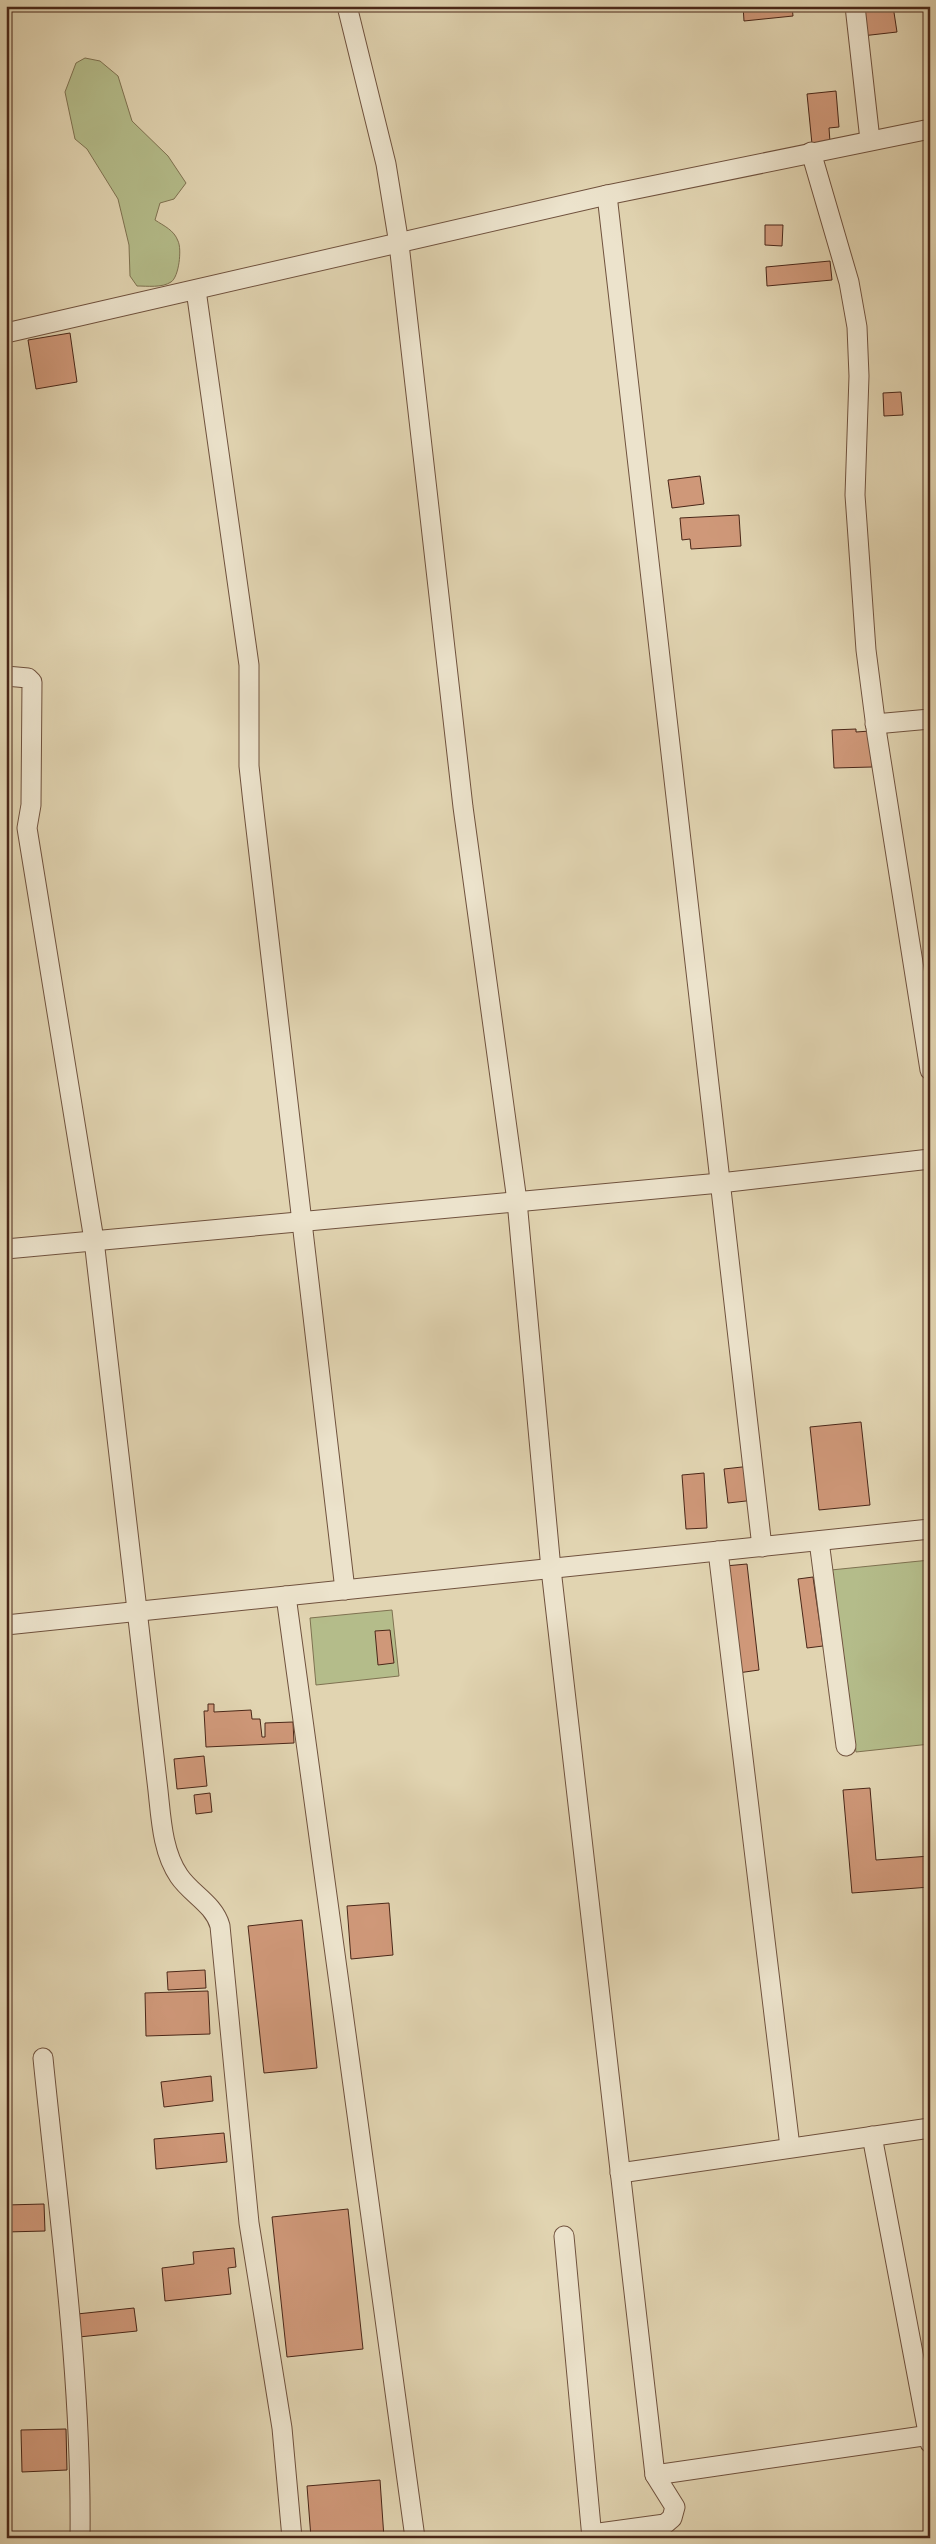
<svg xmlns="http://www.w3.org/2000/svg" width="936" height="2544" font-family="'Old Standard TT',serif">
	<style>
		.green { fill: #b4bc8a; stroke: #7f7251 }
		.building { fill: #cf9879; stroke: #4a2718 }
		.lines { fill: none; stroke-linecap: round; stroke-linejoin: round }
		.street-casing { stroke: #70523e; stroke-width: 21 }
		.street { stroke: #ece3cc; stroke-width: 19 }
	</style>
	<rect width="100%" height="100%" fill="#e1d4b1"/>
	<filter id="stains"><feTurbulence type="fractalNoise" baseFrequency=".004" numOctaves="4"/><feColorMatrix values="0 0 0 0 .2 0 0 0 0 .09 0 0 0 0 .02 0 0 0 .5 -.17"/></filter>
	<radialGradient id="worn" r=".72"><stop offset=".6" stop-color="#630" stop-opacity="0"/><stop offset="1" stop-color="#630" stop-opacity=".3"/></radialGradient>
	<g class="green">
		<path d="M85 58 100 61 118 76 132 121 168 156 186 183 174 199 160 203 155 220C164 226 174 230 178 241 182 249 179 277 171 282 162 288 147 286 137 286L130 276 129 245 118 199 87 149 75 139 65 92 76 63Z"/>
		<polygon points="930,1560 930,1744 856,1752 831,1570"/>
		<polygon points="392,1610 399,1676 316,1685 310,1618"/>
	</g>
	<g class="building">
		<polygon points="743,6 792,6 793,16 744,21"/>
		<polygon points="858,6 893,6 897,32 862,36"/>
		<polygon points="836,91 839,127 829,128 830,142 812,144 807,94"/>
		<polygon points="765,225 783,225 782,246 765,245"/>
		<polygon points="830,261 832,280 767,286 766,267"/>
		<polygon points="70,333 77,382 36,389 28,340"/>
		<polygon points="901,392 903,415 884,416 883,393"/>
		<polygon points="700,476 704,504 672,508 668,480"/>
		<polygon points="739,515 741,546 691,549 690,539 682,540 680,518"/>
		<polygon points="856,729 856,732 870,731 872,767 834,768 832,730"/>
		<polygon points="861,1422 870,1505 819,1510 810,1427"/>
		<polygon points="751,1466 755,1500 728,1503 724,1469"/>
		<polygon points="704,1473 707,1528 686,1529 682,1475"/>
		<polygon points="747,1564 759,1670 738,1673 725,1566"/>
		<polygon points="813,1577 823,1646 807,1648 798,1579"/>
		<polygon points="390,1630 394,1663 378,1665 375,1631"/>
		<polygon points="208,1704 214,1704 214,1712 251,1710 252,1719 260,1719 262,1737 265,1737 265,1723 293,1722 294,1743 206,1747 204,1711 208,1711"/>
		<polygon points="204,1756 207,1786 177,1789 174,1759"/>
		<polygon points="870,1788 876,1860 930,1856 930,1887 852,1893 843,1790"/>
		<polygon points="210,1793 212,1812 196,1814 194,1795"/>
		<polygon points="389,1903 393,1955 351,1959 347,1906"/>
		<polygon points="302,1920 317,2068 264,2073 248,1926"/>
		<polygon points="205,1970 206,1988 168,1990 167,1972"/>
		<polygon points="208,1991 210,2034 146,2036 145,1993"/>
		<polygon points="211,2076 213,2101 164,2107 161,2082"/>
		<polygon points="224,2133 227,2162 156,2169 154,2139"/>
		<polygon points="44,2204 45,2231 6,2232 6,2205"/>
		<polygon points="348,2209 363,2349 287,2357 272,2217"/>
		<polygon points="234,2248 236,2267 228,2268 231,2294 165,2301 162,2268 194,2264 193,2252"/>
		<polygon points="134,2308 137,2331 79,2337 77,2314"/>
		<polygon points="66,2429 67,2470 22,2472 21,2430"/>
		<polygon points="380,2480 384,2538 311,2538 307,2486"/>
	</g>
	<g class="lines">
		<defs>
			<g id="street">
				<polyline points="347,6 386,164 399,244 463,807 517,1201 551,1569 655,2475 675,2507 672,2518 665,2524 592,2534"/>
				<polyline points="855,6 870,140"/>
				<polyline points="811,152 849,282 857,327 859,376 855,495 866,650 877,735 930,1070"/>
				<polyline points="607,195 762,1547"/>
				<polyline points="196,290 249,665 249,766 253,803 345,1590"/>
				<polyline points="6,333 607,195 930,129"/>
				<path d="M6 676 28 678 32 682 31 805 27 828 94 1240 157 1782C161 1813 161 1850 179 1876 191 1894 214 1904 220 1926L249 2223 282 2428 292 2538"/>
				<polyline points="875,724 930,719"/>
				<polyline points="6,1249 720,1183 930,1159"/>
				<polyline points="819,1541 846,1746"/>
				<polyline points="718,1551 790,2147"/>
				<polyline points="286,1596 415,2538"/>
				<polyline points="6,1625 930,1529"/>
				<path d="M43 2058C59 2218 82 2377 80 2538"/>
				<polyline points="872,2136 930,2443"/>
				<polyline points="620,2173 930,2128"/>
				<polyline points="564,2236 592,2538"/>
				<polyline points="655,2475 930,2435"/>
			</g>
		</defs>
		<use href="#street" class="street-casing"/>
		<use href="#street" class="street"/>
	</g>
	<rect width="936" height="2544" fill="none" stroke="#e1d4b1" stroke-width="25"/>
	<rect x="8" y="8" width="921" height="2529" fill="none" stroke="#4a2718" stroke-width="2.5"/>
	<rect x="12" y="12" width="911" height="2519" fill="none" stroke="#4a2718"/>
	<rect width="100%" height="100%" filter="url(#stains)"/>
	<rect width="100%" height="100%" fill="url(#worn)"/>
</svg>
